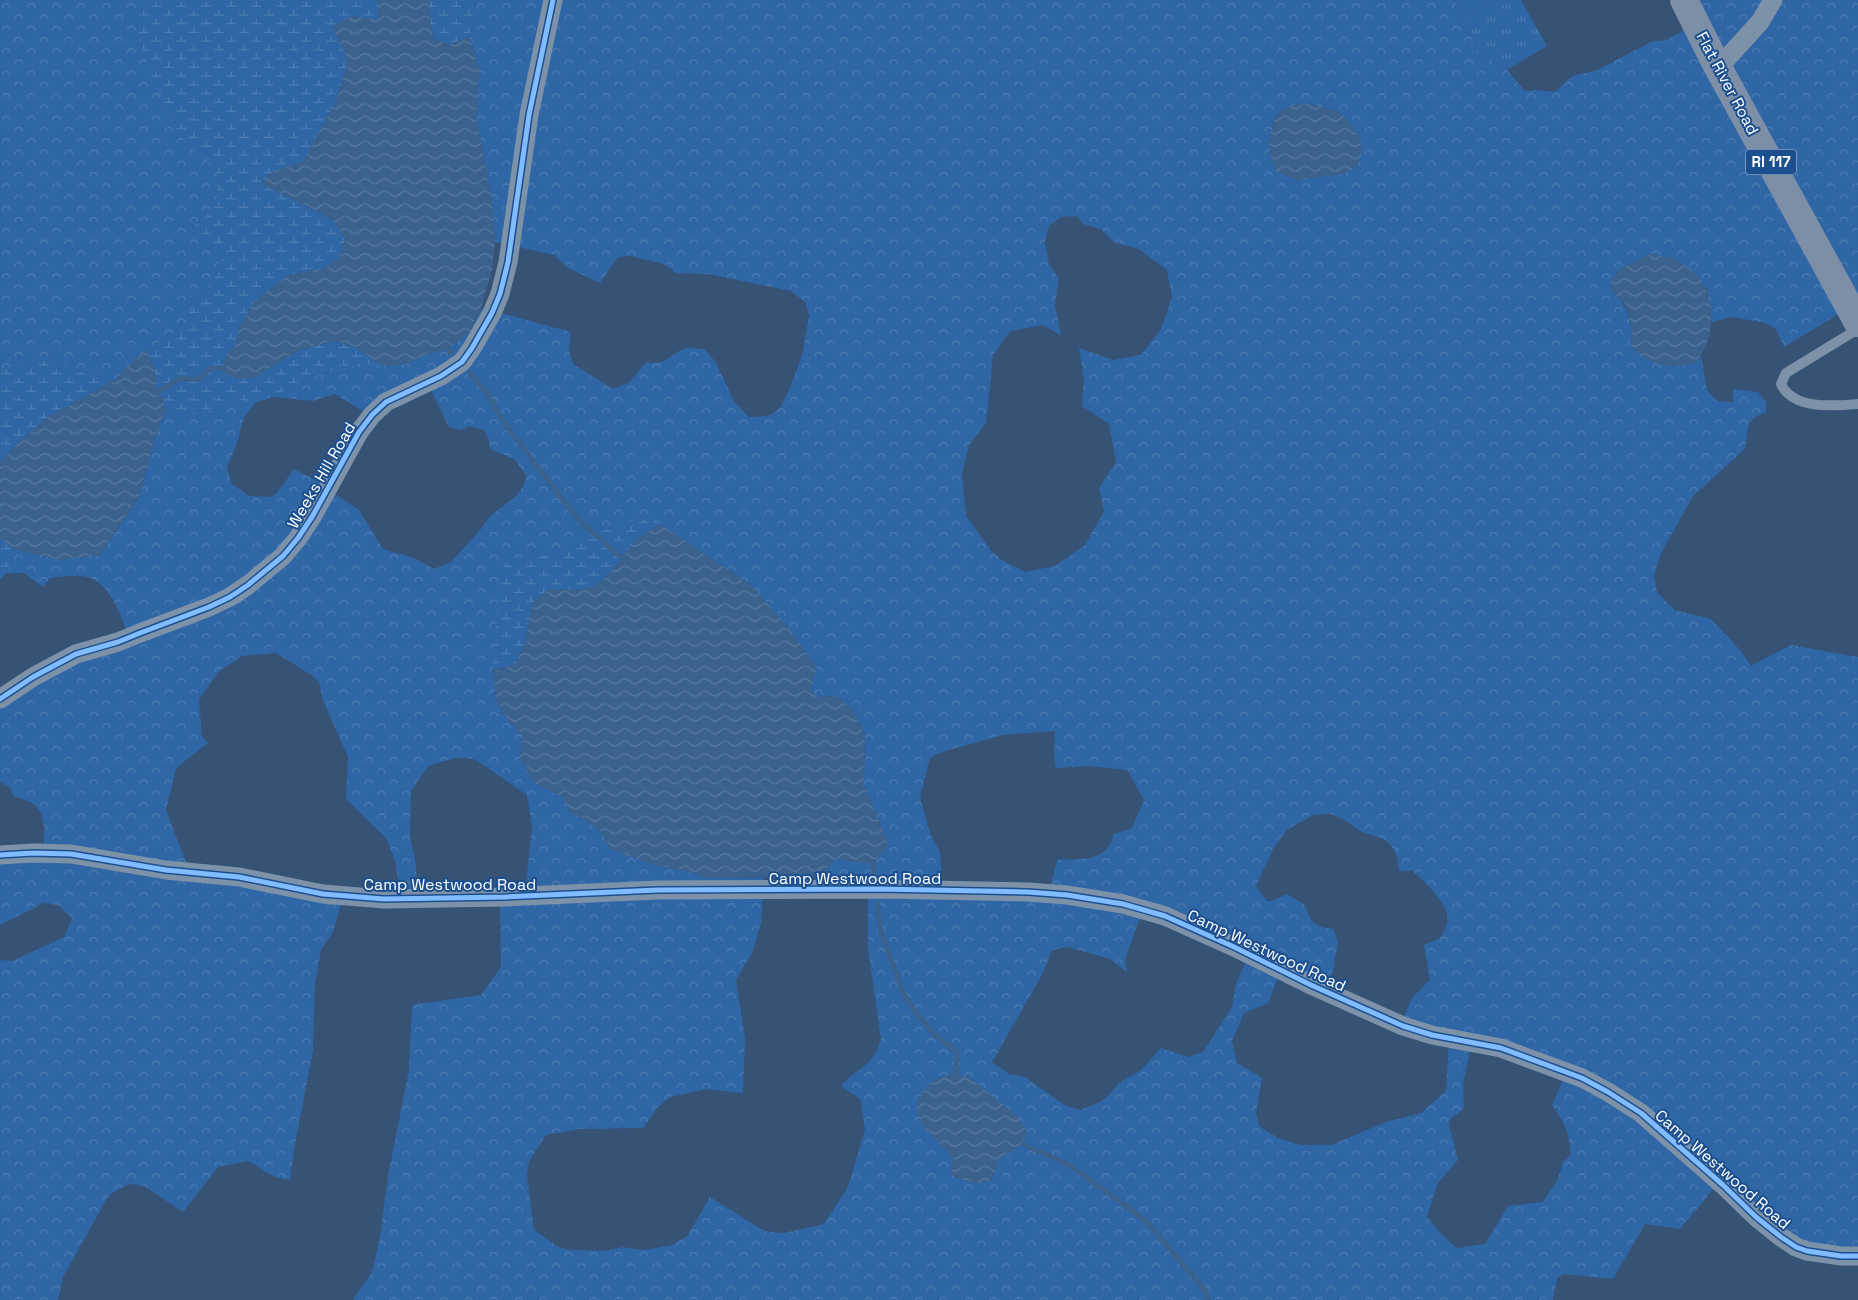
<svg xmlns="http://www.w3.org/2000/svg" width="1858" height="1300" font-family="'Space Grotesk',sans-serif">
	<style>
		.grass { fill: #2f66a5 }
		.forest { fill: url(#forest-crowns); fill-rule: evenodd }
		.wetland { fill: url(#wetland-marsh) }
		.park { fill: url(#park-tufts) }
		.water { fill: url(#water-waves) }
		.lines { fill: none; stroke-linecap: round; stroke-linejoin: round }
		.stream { stroke: #3b618d; stroke-width: 5 }
		.lane { stroke: #7d92a8; stroke-width: 10 }
		.street { stroke: #7d92a8; stroke-width: 19 }
		.primary { stroke: #7d8ea7; stroke-width: 28 }
		.cycleway-casing { stroke: #1b4f8f; stroke-width: 8 }
		.cycleway { stroke: #80bcff; stroke-width: 5 }
		.labels { text-anchor: middle; stroke-width: 4; stroke-linejoin: round; paint-order: stroke }
		.shield { fill: #1b4f8f; stroke: #bbcadd; stroke-width: 1 }
		.shield-label { font-size: 15px; font-weight: bold; fill: #fff }
		.street-label { font-size: 16px; fill: #fff; stroke: #1b4f8f }
	</style>
	<defs>
		<pattern id="forest-crowns" width="20" height="18" patternUnits="userSpaceOnUse" patternTransform="scale(1.25)"><rect width="20" height="18" fill="#2f66a5"/><path d="M2 6a3 3 0 1 1 6 0M12 15a3 3 0 1 1 6 0" fill="none" stroke="#4e7db2"/></pattern>
		<pattern id="wetland-marsh" width="20" height="14" patternUnits="userSpaceOnUse" patternTransform="scale(1.25)"><rect width="20" height="14" fill="#2f66a5"/><path d="M1 5h8M5 5V1M11 12h8M15 12V8" fill="none" stroke="#4e7db2"/></pattern>
		<pattern id="park-tufts" width="24" height="20" patternUnits="userSpaceOnUse" patternTransform="scale(1.25)"><rect width="24" height="20" fill="#2f66a5"/><path d="M3 7l-1-3M5 7V3M7 7l1-3M15 17l-1-3M17 17v-4M19 17l1-3" fill="none" stroke="#4e7db2"/></pattern>
		<pattern id="water-waves" width="16" height="10" patternUnits="userSpaceOnUse" patternTransform="scale(1.25)"><rect width="16" height="10" fill="#3b618d"/><path d="M0 5q4-4 8 0t8 0" fill="none" stroke="#58799e"/></pattern>
	</defs>
	<rect width="100%" height="100%" fill="#365274"/>
	<polygon class="grass" points="1454,0 1495,0 1464,18"/>
	<g class="forest">
		<polygon points="0,0 136,0 136,3 187,144 218,169 217,204 207,217 223,256 212,282 172,336 147,350 131,363 115,380 80,372 53,359 0,370"/>
		<path d="M473 0H1454L1464 18 1479 52 1507 70 1525 91 1537 90 1554 92 1573 76 1597 70 1651 42 1666 40 1696 24 1684 0H1858V323L1845 310 1784 347 1776 329 1766 323 1732 317 1712 322 1707 288 1652 254 1627 265 1616 273 1612 291C1630 307 1633 324 1631 347L1695 363 1701 356 1707 390 1717 401 1733 402V389L1758 392 1766 402V412L1755 417 1749 423 1745 449 1693 496 1660 555 1654 576 1657 592 1674 610 1711 619 1741 651 1751 666 1791 645 1858 657V1257L1797 1248 1716 1186 1680 1229 1645 1224 1613 1279 1564 1274 1557 1278 1553 1300H353L372 1272 380 1237 388 1176 409 1070 412 1005 481 995 501 967 500 905 525 894 532 826 527 795 476 760C460 754 443 762 428 766L411 791 410 838 416 864 417 890 401 899 395 860 386 838 346 799 348 757 323 701 319 682 313 676 276 653 242 656 218 672 199 700 202 737 208 743 176 768 166 810 190 873 341 904 333 932 321 950 315 983 313 1050 293 1155 290 1180 275 1177 248 1161 218 1167 183 1212 144 1186 129 1184 109 1195 63 1277 58 1300H0V960L12 961 64 937 72 918 58 905 44 903 0 925V857L44 851C44 822 49 804 14 797L10 788 0 782V703L129 637C120 615 110 578 81 576 71 575 60 577 50 578L43 587 24 573H7L14 549 60 560 100 555 139 497 160 421 166 411C180 415 200 413 214 409 229 406 240 396 256 402L244 417 237 443 227 468 232 484 249 496 270 497 277 493 294 469 327 486 329 490 359 510 383 549 414 558 434 569 451 562 482 528 489 517 516 496 524 485 526 475 514 459 490 449 489 441 484 430 469 426 461 430 449 427 428 384 371 416 335 394 313 401 275 397 296 383 324 373 358 364 403 365 425 355 448 349 468 333 482 308 571 332 569 350 573 364 613 389 629 383 646 362C668 367 670 352 687 348 692 347 699 349 704 349L715 361 734 401 749 417 768 416 780 408 790 388 802 355 809 316 805 302 791 291 708 274 676 273 664 264 630 256 618 257 600 283 568 268 554 255 495 242 492 201 476 116 479 68 469 37 475 5ZM1310 104 1339 112 1350 123 1268 144 1273 125 1279 112 1295 105ZM1077 216 1083 224 1101 229 1113 242 1139 249 1167 270 1172 297 1161 329 1141 355 1113 360 1079 348 1084 378 1082 406 1109 424 1116 462 1099 488 1104 511 1085 545 1055 566 1025 572 1002 560 992 552 966 516 962 474 969 445 986 423 993 355 1010 331 1042 325 1061 335 1055 305 1059 279 1049 264 1045 242 1049 226 1061 217ZM660 524 753 587 811 686 813 694 819 697 837 696 853 710 865 735 864 785 889 845 853 862 839 858 829 864 824 878 868 892V949L881 1039C871 1070 859 1065 841 1086L860 1099 865 1129 848 1187 824 1224 784 1233 764 1231 710 1197 688 1235 673 1245 644 1250 623 1247 604 1251 572 1250 560 1248 534 1230 527 1175 529 1161 546 1135 580 1129 643 1128 659 1106 670 1097 707 1089 743 1093 745 1039 736 980 752 953 761 923 764 878 704 877 688 871 655 865 610 849 601 831 584 819 571 813 563 797 534 783 520 757 522 735 503 714 496 699 493 671 511 559 553 554ZM1055 731 1054 754 1056 768 1089 766 1127 770 1144 800 1132 828 1114 834C1107 863 1082 858 1057 860L1049 893 942 890 940 852 931 836 920 797 930 758 942 752 1003 735ZM1330 814C1344 818 1350 824 1362 832 1368 835 1375 835 1381 838 1395 844 1398 857 1399 871H1413C1424 881 1452 907 1447 923 1446 928 1443 933 1440 938L1424 945 1430 980 1412 998 1401 1024 1449 1041 1446 1091 1421 1113 1386 1122 1331 1145H1301L1278 1138 1259 1126 1256 1114 1262 1078 1237 1063 1232 1041 1244 1013 1268 1003 1281 971 1324 989 1333 971 1338 941 1333 929 1321 927 1311 920 1304 904 1286 894 1272 901H1267L1256 886 1273 849 1287 830 1313 815ZM1142 912 1249 955 1236 984 1232 1007 1203 1052 1188 1057 1161 1048 1141 1070 1119 1083 1109 1095 1100 1102 1080 1110 1064 1105 1025 1077 1009 1074 992 1062 1042 975 1052 950 1068 947 1110 959 1127 972 1125 959ZM1471 1045 1565 1076 1552 1105C1567 1127 1568 1129 1571 1155L1563 1162 1558 1179 1543 1202 1508 1206 1485 1244 1457 1248 1443 1236 1427 1217 1437 1184 1458 1160 1449 1125 1451 1118 1464 1109 1463 1084ZM924 1127 1023 1144 998 1160 992 1180C979 1185 962 1182 951 1174L953 1158Z"/>
	</g>
	<g class="wetland">
		<path d="M136 0H376L379 5 378 20 353 17 348 60 337 99 304 161 263 180 264 185 334 220 345 240 339 258 324 268 287 276 241 323 235 346 226 355 274 366 301 349 334 341 356 347 381 365 358 364 324 373 296 383 275 397 256 402 241 400 214 410 187 416 166 411 163 399 157 393 155 370 147 350 172 336 212 282 223 256 193 227C221 207 217 201 218 169 208 162 193 153 186 143 162 108 134 43 136 0Z"/>
		<polygon points="428,0 473,0 475,5 469,37 449,45 433,39"/>
		<polygon points="53,359 80,372 115,380 48,417 19,442 0,463 0,370"/>
		<polygon points="640,519 660,524 638,538 603,581 588,589 549,589 533,602 525,643 516,664 493,671 500,569 511,559 553,554 612,526"/>
		<polygon points="0,538 14,549 7,573 0,579"/>
	</g>
	<polygon class="park" points="1495,0 1521,0 1547,46 1507,70 1479,52 1464,18"/>
	<g class="water">
		<polygon points="376,0 428,0 433,39 449,45 469,37 479,68 476,116 492,201 495,242 492,270 481,308 468,333 448,349 425,355 403,365 381,365 356,347 334,341 301,349 254,378 239,379 223,373 226,355 235,346 241,323 255,301 287,276 324,268 339,258 345,240 333,219 264,185 263,180 272,172 304,161 337,99 348,60 332,26 353,16 378,20 379,5"/>
		<path d="M1310 104 1339 112 1350 123 1361 141 1362 152 1356 168 1343 174 1298 180 1276 172C1267 145 1266 139 1279 112L1295 105Z"/>
		<path d="M1652 254C1668 257 1682 260 1694 272 1718 294 1716 340 1695 363 1664 369 1655 367 1631 347 1632 334 1632 321 1627 308 1624 300 1615 297 1612 290 1604 272 1640 259 1652 254Z"/>
		<polygon points="147,350 155,370 157,393 163,398 166,411 160,421 139,496 100,555 60,560 14,549 0,538 0,463 19,442 48,417 115,380 131,363"/>
		<polygon points="660,524 753,587 789,628 817,668 811,686 813,694 819,697 837,696 853,710 865,735 864,785 889,845 873,863 853,862 839,858 829,864 824,878 704,877 688,871 655,865 610,849 601,831 584,819 571,813 563,797 534,783 520,757 522,735 503,714 496,699 493,672 516,664 525,643 533,602 549,589 588,589 603,581 638,538"/>
		<path d="M956 1074 970 1078 1018 1116 1027 1132 1023 1144 998 1160 992 1180C979 1185 962 1182 951 1174L953 1158 924 1127 916 1109C923 1086 932 1077 956 1074Z"/>
	</g>
	<g class="lines">
		<g class="stream">
			<polyline points="448,349 451,353"/>
			<polyline points="470,373 487,393 505,424 566,504 581,522 622,558"/>
			<polyline points="157,393 180,378 198,380 211,368 224,368"/>
			<polyline points="873,863 875,876"/>
			<polyline points="877,903 881,932 904,995 916,1013 935,1035 957,1052 956,1074"/>
			<polyline points="1023,1144 1071,1166 1145,1220 1205,1290 1208,1300"/>
		</g>
		<path class="lane" d="M1858 329 1786 373 1781 384C1793 410 1834 406 1858 404"/>
		<g class="street">
			<polyline points="1719,67 1760,22 1773,0"/>
			<polyline points="0,699 33,677 76,654 118,642 140,633 209,607 230,597 248,585 283,556 298,538 312,517 359,432 372,415 386,402 441,376 462,362 472,348 492,313 500,294 508,262 529,115 553,0"/>
			<polyline points="0,855 33,853 71,854 166,870 239,877 323,894 384,899 505,897 658,890 880,889 1028,892 1067,895 1123,904 1165,916 1232,946 1311,985 1403,1026 1432,1035 1501,1048 1582,1078 1608,1092 1641,1113 1723,1185 1756,1217 1781,1237 1796,1247 1807,1251 1841,1256 1858,1256"/>
		</g>
		<polyline class="primary" points="1684,0 1714,60 1858,323"/>
		<defs>
			<g id="cycleway">
				<polyline points="0,699 33,677 76,654 118,642 140,633 209,607 230,597 248,585 283,556 298,538 312,517 359,432 372,415 386,402 441,376 462,362 472,348 492,313 500,294 508,262 529,115 553,0"/>
				<polyline points="0,855 33,853 71,854 166,870 239,877 323,894 384,899 505,897 658,890 880,889 1028,892 1067,895 1123,904 1165,916 1232,946 1311,985 1403,1026 1432,1035 1501,1048 1582,1078 1608,1092 1641,1113 1723,1185 1756,1217 1781,1237 1796,1247 1807,1251 1841,1256 1858,1256"/>
			</g>
		</defs>
		<use href="#cycleway" class="cycleway-casing"/>
		<use href="#cycleway" class="cycleway"/>
	</g>
	<g class="labels">
		<rect class="shield" x="1746" y="149.5" width="50" height="25" rx="4"/>
		<g class="shield-label">
			<text x="1771" y="167">RI 117</text>
		</g>
		<g class="street-label">
			<text transform="translate(1728 83) rotate(62)" y="6">Flat River Road</text>
			<text transform="translate(321 475) rotate(-60)" y="6">Weeks Hill Road</text>
			<text x="855" y="884">Camp Westwood Road</text>
			<text x="450" y="890">Camp Westwood Road</text>
			<text transform="translate(1267 950) rotate(25)" y="6">Camp Westwood Road</text>
			<text transform="translate(1723 1169) rotate(41)" y="6">Camp Westwood Road</text>
		</g>
	</g>
</svg>
